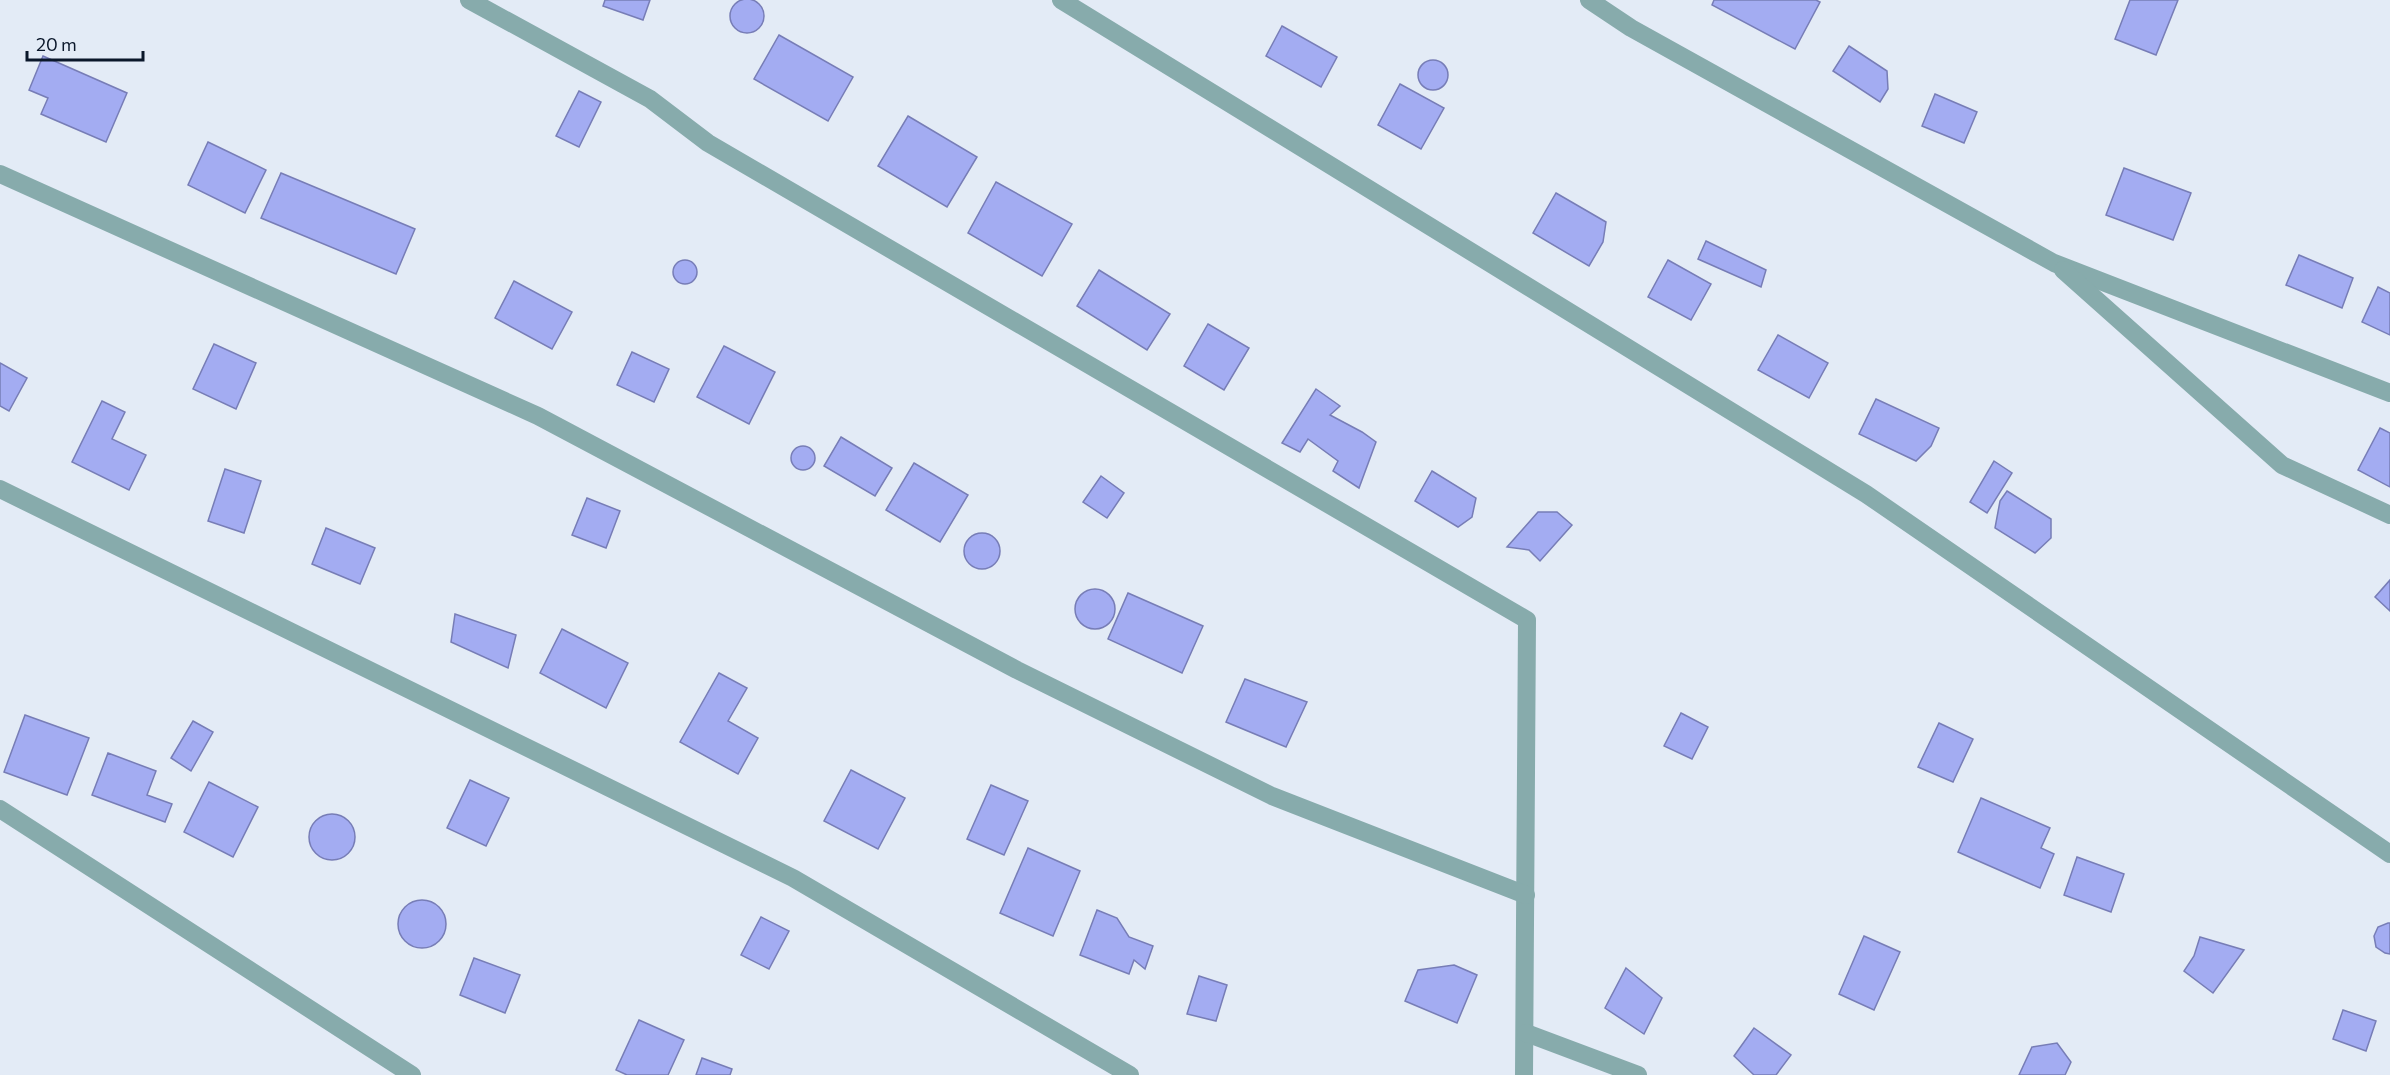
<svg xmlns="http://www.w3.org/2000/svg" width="2390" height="1075" font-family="Commissioner,sans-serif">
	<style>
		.building { fill: #a3acf2; stroke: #777db6; stroke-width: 1.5 }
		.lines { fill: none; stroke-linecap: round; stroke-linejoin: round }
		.street { stroke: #87abac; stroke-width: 18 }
	</style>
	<rect width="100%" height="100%" fill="#e3ebf6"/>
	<g class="building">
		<circle cx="747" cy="16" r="17"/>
		<polygon points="605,0 650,0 643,20 603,6"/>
		<polygon points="1714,0 1816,0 1820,2 1795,49 1712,5"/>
		<polygon points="2130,0 2178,0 2156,55 2115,39"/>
		<polygon points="1282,26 1337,57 1321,87 1266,56"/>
		<polygon points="779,35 853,77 828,121 754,79"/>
		<polygon points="1849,46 1887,71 1888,89 1880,102 1833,71"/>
		<polygon points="43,56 127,93 106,142 41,114 48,98 29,90"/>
		<circle cx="1433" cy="75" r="15"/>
		<polygon points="1400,84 1444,108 1421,149 1378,125"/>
		<polygon points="579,91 601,102 579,147 556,136"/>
		<polygon points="1935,94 1977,112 1964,143 1922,126"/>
		<polygon points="908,116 977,157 947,207 878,166"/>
		<polygon points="208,142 266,170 245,213 188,185"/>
		<polygon points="2124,168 2191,193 2173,240 2106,215"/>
		<polygon points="281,173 415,229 396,274 261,218"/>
		<polygon points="996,182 1072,224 1042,276 968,233"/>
		<polygon points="1556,193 1606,222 1603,242 1589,266 1533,233"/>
		<polygon points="1706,241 1766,270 1761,287 1698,259"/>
		<polygon points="2299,255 2353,278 2342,308 2286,285"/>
		<circle cx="685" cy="272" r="12"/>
		<polygon points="1668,260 1711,284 1691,320 1648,297"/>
		<polygon points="1099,270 1170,314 1147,350 1077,306"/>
		<polygon points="514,281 572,312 552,349 495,318"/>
		<polygon points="2378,287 2390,293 2390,335 2362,322"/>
		<polygon points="1208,324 1249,348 1224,390 1184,366"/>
		<polygon points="1778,335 1828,363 1809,398 1758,370"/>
		<polygon points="214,344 256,363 236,409 193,389"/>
		<polygon points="724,346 775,372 749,424 697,397"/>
		<polygon points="632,352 669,369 654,402 617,385"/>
		<polygon points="0,363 27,378 9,411 0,406"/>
		<polygon points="1316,389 1340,406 1330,415 1362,432 1376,442 1359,488 1333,471 1338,461 1308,439 1300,452 1282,443"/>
		<polygon points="1876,399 1939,428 1931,446 1916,461 1859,434"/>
		<polygon points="102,401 125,412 112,439 146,455 129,490 72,462"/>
		<polygon points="2380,428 2390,433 2390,487 2358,470"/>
		<polygon points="841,437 892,468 875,496 824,466"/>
		<circle cx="803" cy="458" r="12"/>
		<polygon points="1994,461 2012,473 1987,513 1970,502"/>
		<polygon points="914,463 968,495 940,542 886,510"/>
		<polygon points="225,469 261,481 244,533 208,521"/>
		<polygon points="1432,471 1476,498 1472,517 1458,527 1415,501"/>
		<polygon points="1101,476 1124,493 1107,518 1083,502"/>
		<polygon points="2007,491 2051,519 2051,538 2035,553 1995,528 2000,501"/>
		<polygon points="587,498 620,511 606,548 572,535"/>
		<polygon points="1538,512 1557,512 1572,525 1540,561 1529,550 1507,547"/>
		<polygon points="326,528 375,548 360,584 312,564"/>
		<circle cx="982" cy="551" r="18"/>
		<polygon points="2390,580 2390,611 2375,597"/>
		<circle cx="1095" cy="609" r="20"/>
		<polygon points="1128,593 1203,626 1182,673 1108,639"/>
		<polygon points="455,614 516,635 508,668 451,642"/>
		<polygon points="562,629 628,663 606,708 540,673"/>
		<polygon points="719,673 747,688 728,721 758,738 738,774 680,742"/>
		<polygon points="1245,679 1307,702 1286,747 1226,722"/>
		<polygon points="1681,713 1708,727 1692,759 1664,746"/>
		<polygon points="25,715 89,738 67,795 4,772"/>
		<polygon points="193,721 213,732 191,771 171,758"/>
		<polygon points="1939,723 1973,739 1953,782 1918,767"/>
		<polygon points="108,753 156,771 147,795 172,804 165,822 92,795"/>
		<polygon points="851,770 905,798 878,849 824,821"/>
		<polygon points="470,780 509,798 486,846 447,828"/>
		<polygon points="209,782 258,807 233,857 184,832"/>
		<polygon points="991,785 1028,801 1004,855 967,839"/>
		<polygon points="1981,798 2050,828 2041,848 2054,854 2040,888 1958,852"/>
		<circle cx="332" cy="837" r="23"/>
		<polygon points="1028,848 1080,871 1053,936 1000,913"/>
		<polygon points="2077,857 2124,874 2111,912 2064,895"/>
		<circle cx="422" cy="924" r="24"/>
		<polygon points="1097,910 1117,918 1129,937 1153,946 1145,969 1134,960 1129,974 1080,955"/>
		<polygon points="761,917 789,931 769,969 741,955"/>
		<polygon points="2388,923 2390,923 2390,954 2385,953 2376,947 2374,936 2378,927"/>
		<polygon points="1864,936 1900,952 1874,1010 1839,994"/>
		<polygon points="2200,937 2244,950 2213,993 2184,971 2194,956"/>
		<polygon points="474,958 520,975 505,1013 460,995"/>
		<polygon points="1454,965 1477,975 1457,1023 1405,1001 1418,970"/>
		<polygon points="1626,968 1662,998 1644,1034 1605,1008"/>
		<polygon points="1199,976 1227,985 1216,1021 1187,1014"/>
		<polygon points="2343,1010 2376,1021 2366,1051 2333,1039"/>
		<polygon points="639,1020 684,1040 668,1075 627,1075 616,1070"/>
		<polygon points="1754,1028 1791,1055 1776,1075 1754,1075 1734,1056"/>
		<polygon points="2057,1043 2071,1062 2065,1075 2019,1075 2032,1047"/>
		<polygon points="702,1058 732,1069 730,1075 696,1075"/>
	</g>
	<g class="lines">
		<g class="street">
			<polyline points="469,0 650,99 708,143 1527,620 1524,1075"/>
			<polyline points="1061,0 1866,494 2390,854"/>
			<polyline points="1589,0 1631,28 2054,263 2390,393"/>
			<polyline points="0,174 538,416 1017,670 1272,796 1526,895"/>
			<polyline points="2063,270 2282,465 2390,515"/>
			<polyline points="0,489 793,878 1130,1075"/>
			<polyline points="0,809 412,1075"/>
			<polyline points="1526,1033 1638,1075"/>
		</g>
	</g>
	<path d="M27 51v9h116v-9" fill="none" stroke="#0a172a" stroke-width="3"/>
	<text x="36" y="51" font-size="18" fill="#0a172a" stroke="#e3ebf6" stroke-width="4.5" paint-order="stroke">20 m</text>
</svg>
